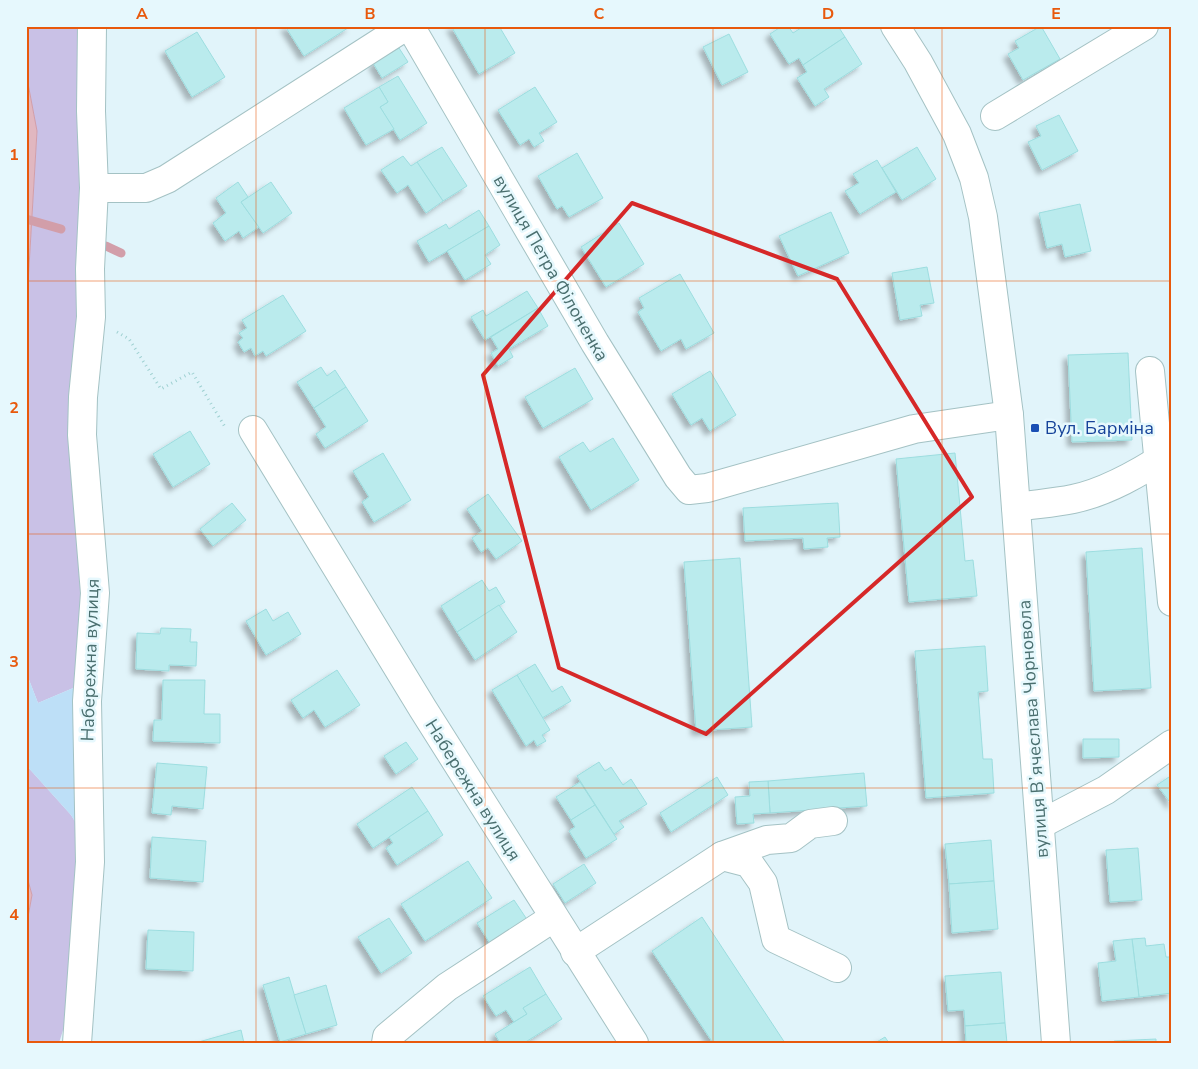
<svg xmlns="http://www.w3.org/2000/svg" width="1198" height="1069" font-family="'Nunito Sans',sans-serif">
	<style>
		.green { fill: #c9c1e6 }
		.sand { fill: #bddff7 }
		.water { fill: #e1b7c0; stroke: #d29ea9 }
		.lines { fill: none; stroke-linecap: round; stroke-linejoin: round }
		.stream { stroke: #d29ea9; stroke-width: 9 }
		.building { fill: #baebed; stroke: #9cdddf; filter: url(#shadow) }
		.minor-casing { stroke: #a4c2c4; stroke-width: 30 }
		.path { stroke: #9ed0d1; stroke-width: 3; stroke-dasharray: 1 4; stroke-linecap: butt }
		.minor { stroke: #fff; stroke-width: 28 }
		.marked { fill: none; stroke: #d62828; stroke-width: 4; stroke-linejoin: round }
		.grid { fill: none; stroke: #e8590c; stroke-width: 1; stroke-opacity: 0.55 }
		.transit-dot { fill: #1a4fb4; stroke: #e6f8fd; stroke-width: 2 }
		.labels { text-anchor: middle; stroke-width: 5; stroke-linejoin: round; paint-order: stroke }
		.street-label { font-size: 18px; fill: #4a6f6f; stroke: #e6f8fd }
		.transit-label { font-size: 18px; fill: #164399; stroke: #e6f8fd; text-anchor: start }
		.neatline { fill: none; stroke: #e8590c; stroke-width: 2 }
		.grid-label { font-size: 16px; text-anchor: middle; font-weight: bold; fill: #e8590c }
	</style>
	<defs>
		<filter id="shadow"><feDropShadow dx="-4.5" dy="4.5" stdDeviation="2.5" flood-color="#0004"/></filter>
	</defs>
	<rect width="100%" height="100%" fill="#e1f4fa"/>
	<g class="green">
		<polygon points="26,26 78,26 84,183 85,683 38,703 26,672 26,318 37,132 26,73"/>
		<polygon points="26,765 71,815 79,828 72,1001 59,1043 26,1043 26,928 32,895 26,873"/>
	</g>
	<polygon class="sand" points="26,672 38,703 85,683 79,828 71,815 26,765"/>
	<g class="water">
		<polygon points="26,73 37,131 26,318"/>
		<polygon points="26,873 32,895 26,928"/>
	</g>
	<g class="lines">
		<g class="stream">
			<polyline points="26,219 61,229"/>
			<polyline points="106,246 121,253"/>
		</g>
	</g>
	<g class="building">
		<polygon points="285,26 351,26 304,56"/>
		<polygon points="451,26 499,26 515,53 479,74"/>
		<polygon points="782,26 788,26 793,33 804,26 838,26 845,37 803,65 799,58 789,64 770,34"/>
		<polygon points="1041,26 1060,59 1023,80 1008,54 1019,48 1015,41"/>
		<polygon points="197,32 225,77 192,97 165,51"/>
		<polygon points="729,34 748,72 722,85 703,47"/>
		<polygon points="845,37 862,64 824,89 829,97 815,106 797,78 807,72 803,65"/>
		<polygon points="399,48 408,62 382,78 373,63"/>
		<polygon points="398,76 427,123 400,140 380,107 388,102 379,87"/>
		<polygon points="379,87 388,102 380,107 394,129 366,145 344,108"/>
		<polygon points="535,87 557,122 539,133 544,141 534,147 529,139 520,145 498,110"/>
		<polygon points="1059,115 1078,151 1042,170 1028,142 1041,136 1036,126"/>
		<polygon points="442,147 467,186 443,201 417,162"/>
		<polygon points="917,147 936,179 902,200 882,168"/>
		<polygon points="577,153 603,198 569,217 562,206 557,209 538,176"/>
		<polygon points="403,156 411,166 417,162 443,201 426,213 408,185 397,193 381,170"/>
		<polygon points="877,160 896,192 860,214 845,191 859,183 853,174"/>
		<polygon points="238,182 248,197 241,202 259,227 243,238 239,231 225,241 213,223 226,213 216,198"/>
		<polygon points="271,182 292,213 263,233 241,202"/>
		<polygon points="1080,204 1091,251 1065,257 1062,244 1047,248 1039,213"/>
		<polygon points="479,210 489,226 429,262 417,241 446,224 449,229"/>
		<polygon points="831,212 849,253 798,276 779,236"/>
		<polygon points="619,223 644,264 606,287 581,247"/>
		<polygon points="489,226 500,245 485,255 491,264 465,280 447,251"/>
		<polygon points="927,267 934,303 920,305 922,316 900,320 892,273"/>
		<polygon points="680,274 714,333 686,349 681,339 661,351 638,312 644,308 639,298"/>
		<polygon points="527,291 538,308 485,340 471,317 483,310 486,316"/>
		<polygon points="283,295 306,331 266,356 263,351 255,356 251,348 244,352 238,342 243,338 239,333 247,328 242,320"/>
		<polygon points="538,308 548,326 509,349 513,357 498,366 491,353 498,349 491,337"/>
		<polygon points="1128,353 1132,440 1072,442 1068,355"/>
		<polygon points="321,367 327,376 335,370 346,387 314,408 297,382"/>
		<polygon points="575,368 593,399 543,428 525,397"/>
		<polygon points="710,371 736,415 710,431 702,418 691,425 672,394"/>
		<polygon points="346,387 368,421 325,448 316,434 326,427 314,408"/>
		<polygon points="190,431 210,464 173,487 153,454"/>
		<polygon points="613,438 639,480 591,510 559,457 583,442 590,452"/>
		<polygon points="383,453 411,500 374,522 362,502 369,497 353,471"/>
		<polygon points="955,453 965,561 973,560 977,596 909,602 896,459"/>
		<polygon points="488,494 522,541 496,559 488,548 481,552 472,538 482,531 467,509"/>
		<polygon points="232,503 246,520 213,546 200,529"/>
		<polygon points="838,503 840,537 827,538 828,547 804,549 803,538 745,541 743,508"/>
		<polygon points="1142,548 1151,688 1094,691 1086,552"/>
		<polygon points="740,558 752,727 696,731 684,562"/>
		<polygon points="482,580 489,591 496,587 505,602 457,632 441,606"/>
		<polygon points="499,605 517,632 475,660 457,632"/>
		<polygon points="266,609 273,621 288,612 301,634 266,655 246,621"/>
		<polygon points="161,628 191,629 190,642 197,642 196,666 169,665 169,671 136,669 137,633 160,634"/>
		<polygon points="985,646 988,691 978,692 983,759 992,759 994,793 926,798 915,651"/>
		<polygon points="535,664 552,692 562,686 571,701 542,718 517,675"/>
		<polygon points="337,670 360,705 325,727 314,710 303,718 291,700"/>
		<polygon points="517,675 550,730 542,735 546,741 537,746 534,740 526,746 492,690"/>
		<polygon points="163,680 205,680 204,714 220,714 220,743 153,741 154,720 162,720"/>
		<polygon points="1083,739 1119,739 1119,757 1083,758"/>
		<polygon points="406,742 418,759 396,774 384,756"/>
		<polygon points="599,762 605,771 611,767 623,785 631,779 647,804 619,821 624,827 614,834 577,776"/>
		<polygon points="157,763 207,767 203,809 172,806 171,815 152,813"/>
		<polygon points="864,773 867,806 770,813 768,781"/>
		<polygon points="1172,775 1172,805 1157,785"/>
		<polygon points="717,777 728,795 671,832 660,813"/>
		<polygon points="768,781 770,813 753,814 754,823 737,824 735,797 750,796 749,782"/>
		<polygon points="580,782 595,805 571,820 556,797"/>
		<polygon points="412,787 428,811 373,848 357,824"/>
		<polygon points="595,805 617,839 586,858 569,831 575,827 571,820"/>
		<polygon points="428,811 443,835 397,865 386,848 393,843 389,837"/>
		<polygon points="152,837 206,841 203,882 150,878"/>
		<polygon points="991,840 994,881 949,884 945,844"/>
		<polygon points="1138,848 1142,900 1110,902 1106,850"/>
		<polygon points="468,861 492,898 425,941 401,904"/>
		<polygon points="584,864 596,883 565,903 553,884"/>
		<polygon points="994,881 998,929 952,933 949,884"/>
		<polygon points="514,900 528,921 491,945 477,923"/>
		<polygon points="702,917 785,1043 713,1043 652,951"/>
		<polygon points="389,918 412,953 381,973 358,937"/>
		<polygon points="148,930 194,932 193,971 146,969"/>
		<polygon points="1145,938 1146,946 1164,944 1166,957 1172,957 1172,993 1139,997 1132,939"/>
		<polygon points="1132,939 1139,997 1102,1001 1098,963 1116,961 1113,941"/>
		<polygon points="530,967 546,994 523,1008 527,1014 514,1022 506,1010 496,1016 483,996"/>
		<polygon points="1001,972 1005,1023 965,1026 964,1010 948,1011 945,976"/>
		<polygon points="289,977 306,1034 280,1042 263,985"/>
		<polygon points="326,985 337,1025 306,1034 294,995"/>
		<polygon points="546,994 562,1019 524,1043 500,1043 495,1034 527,1014 523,1008"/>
		<polygon points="1005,1023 1007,1043 966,1043 965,1026"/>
		<polygon points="241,1030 244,1043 195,1043"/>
		<polygon points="885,1037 889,1043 875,1043"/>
		<polygon points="1156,1039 1156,1043 1114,1043 1114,1041"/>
	</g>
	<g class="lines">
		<defs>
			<g id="minor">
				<polyline points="92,26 91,111 94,188 146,188 167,179 406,26"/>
				<polyline points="410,26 595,343 678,477 689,490 707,488 914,429 1009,415"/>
				<polyline points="895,26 918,62 957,134 974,178 983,217 1009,415 1056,1043"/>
				<polyline points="995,116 1144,26"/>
				<polyline points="1150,371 1172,602"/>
				<polyline points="253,430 423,709 634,1043"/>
				<path d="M1016 507C1035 504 1054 503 1073 499 1107 492 1141 472 1170 453"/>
				<polyline points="1041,824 1106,790 1172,744"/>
				<polyline points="722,856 749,863 763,883 776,939 837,968"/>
				<polyline points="575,952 722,856 767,840 791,838 810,824 833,821"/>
				<polyline points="77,1043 90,862 87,701 95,593 82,435 83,397 91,317 90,269 94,188"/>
				<polyline points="386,1043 387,1037 447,987 553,918"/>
			</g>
		</defs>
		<use href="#minor" class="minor-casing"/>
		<polyline class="path" points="117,332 129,339 161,389 192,372 225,427"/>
		<use href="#minor" class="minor"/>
	</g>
	<path class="marked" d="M632 203 837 279 972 497 706 734 559 668 483 375Z"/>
	<path class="grid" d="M256 26V1043M485 26V1043M713 26V1043M942 26V1043M26 281H1172M26 534H1172M26 788H1172"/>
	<rect class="transit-dot" x="1030" y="423" width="10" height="10" rx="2.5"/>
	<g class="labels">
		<g class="street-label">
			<text transform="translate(551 268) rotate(60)" y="6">вулиця Петра Філоненка</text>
			<text transform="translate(90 660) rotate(-88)" y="6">Набережна вулиця</text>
			<text transform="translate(1033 729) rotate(-94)" y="6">вулиця Вʼячеслава Чорновола</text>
			<text transform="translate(473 790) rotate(58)" y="6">Набережна вулиця</text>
		</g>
		<g class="transit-label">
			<text x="1045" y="434">Вул. Барміна</text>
		</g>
	</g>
	<rect width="1198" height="1069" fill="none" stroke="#e6f8fd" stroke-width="55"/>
	<rect x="28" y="28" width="1142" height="1014" class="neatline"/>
	<g class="grid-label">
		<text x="142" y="19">A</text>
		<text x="370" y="19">B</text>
		<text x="599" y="19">C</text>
		<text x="828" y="19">D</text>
		<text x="1056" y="19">E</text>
		<text x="14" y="160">1</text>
		<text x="14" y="413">2</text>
		<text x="14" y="667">3</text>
		<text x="14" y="920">4</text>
	</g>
</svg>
